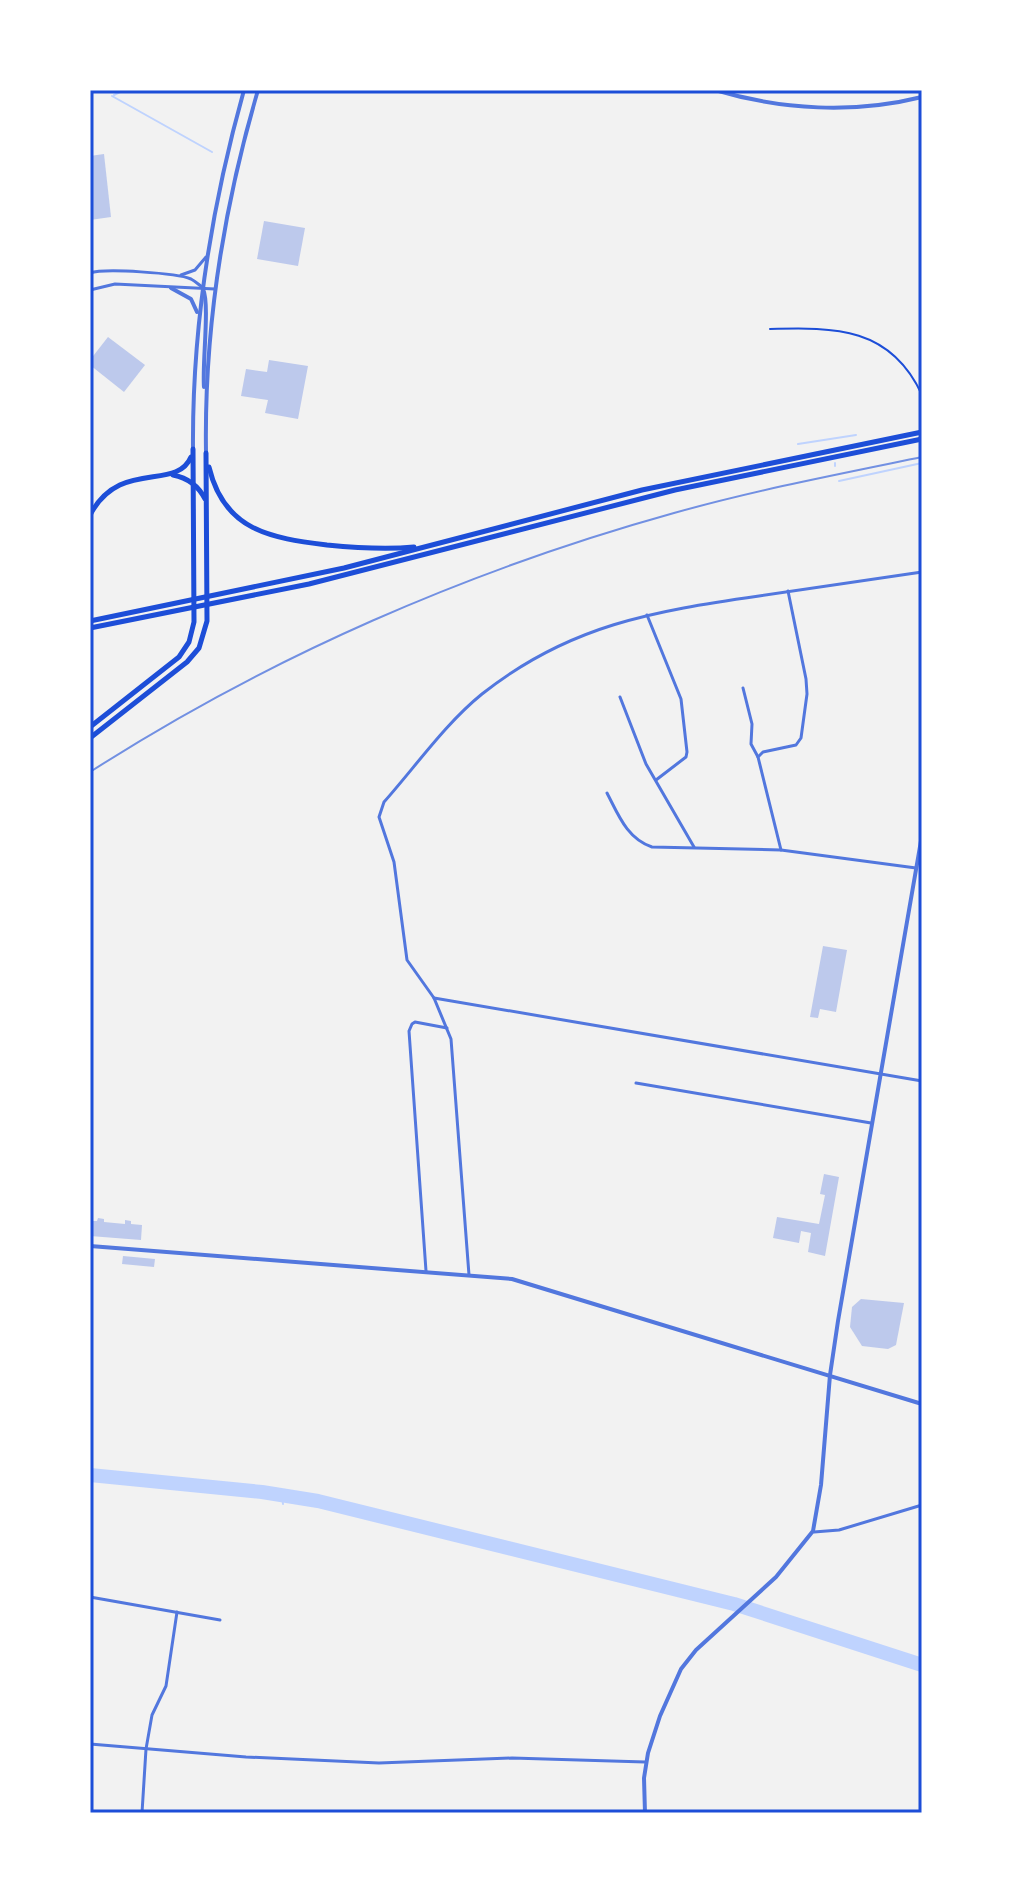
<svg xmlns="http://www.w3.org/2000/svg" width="1012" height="1903" font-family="'Roboto Condensed',sans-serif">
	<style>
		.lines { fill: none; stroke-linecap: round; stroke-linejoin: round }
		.stream { stroke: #bfd3fe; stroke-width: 2 }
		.river { stroke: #bfd3fe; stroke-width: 14 }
		.building { fill: #bdc9ec }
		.path { stroke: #1d4ed8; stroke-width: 2 }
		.minor { stroke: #5277de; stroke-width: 3 }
		.tertiary { stroke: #5277de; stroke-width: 4 }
		.primary { stroke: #1d4ed8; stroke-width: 5 }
		.rail { stroke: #7290e2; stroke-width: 2 }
		.neatline { fill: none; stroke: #1d4ed8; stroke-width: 3 }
	</style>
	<rect width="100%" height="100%" fill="#f2f2f2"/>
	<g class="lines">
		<g class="stream">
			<polyline points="114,95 124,90"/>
			<polyline points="112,96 212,152"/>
			<polyline points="90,98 91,98"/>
			<polyline points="798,444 856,435"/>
			<polyline points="835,463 835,466"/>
			<polyline points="839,481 922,463"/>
			<polyline points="262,1492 267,1487"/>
			<polyline points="282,1495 283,1504"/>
		</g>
		<polyline class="river" points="90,1475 262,1492 318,1501 734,1604 922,1665"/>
	</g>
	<g class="building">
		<polygon points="104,154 111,217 90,220 90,156"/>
		<polygon points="264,221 305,228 298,266 257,259"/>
		<polygon points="108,337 145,365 124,392 90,365 90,360"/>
		<polygon points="269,360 308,366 298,419 265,413 268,400 241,396 246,369 267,372"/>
		<polygon points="823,946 847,950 836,1012 820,1009 818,1018 810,1017"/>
		<polygon points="824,1174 839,1177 825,1256 808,1252 811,1233 801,1231 799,1243 773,1238 777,1217 819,1224 825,1195 820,1194"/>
		<polygon points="98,1218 104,1219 104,1222 125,1224 125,1220 131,1221 131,1224 142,1225 141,1240 90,1236 90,1221 97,1221"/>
		<polygon points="123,1256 155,1259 154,1267 122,1264"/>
		<polygon points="861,1299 904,1303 896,1345 888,1349 862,1346 850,1327 852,1307"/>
	</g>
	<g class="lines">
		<path class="path" d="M770 329C835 327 891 327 922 395"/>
		<g class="minor">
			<path d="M90 273C105 268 177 273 191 279 195 281 198 284 202 287"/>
			<polyline points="181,275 195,270 206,257"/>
			<polyline points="90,290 115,284 215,289"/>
			<polyline points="647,615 681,699 687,752 686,757 656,780"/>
			<polyline points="743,688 752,724 751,744 758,757 781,850"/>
			<polyline points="620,697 646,764 694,847"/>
			<polyline points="758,757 763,752 796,745 801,738 807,694 806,679 788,591"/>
			<path d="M607 793C618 814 627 839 652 847L781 850 916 868"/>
			<polyline points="434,998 922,1081"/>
			<polyline points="636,1083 871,1123"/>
			<polyline points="426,1271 409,1031 412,1024 415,1022 447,1028"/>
			<path d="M469 1275 451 1039 434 998 407 960 394 862 379 817 384 802C416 766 445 724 482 694 569 625 654 611 759 596 814 588 868 580 922 572"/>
			<polyline points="814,1532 839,1530 922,1505"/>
			<polyline points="90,1597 220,1620"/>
			<polyline points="90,1744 246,1757 379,1763 512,1758 645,1762"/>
			<polyline points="142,1813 146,1749 152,1715 166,1686 177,1612"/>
		</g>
		<g class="tertiary">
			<path d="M715 90C782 110 854 114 922 97"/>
			<polyline points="171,288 191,299 197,312"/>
			<path d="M203 289C210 304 202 364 204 387"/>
			<path d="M193 449C192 326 211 208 244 90"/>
			<path d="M206 453C204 329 223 209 258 90"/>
			<polyline points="90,1246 512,1279 922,1404"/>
			<polyline points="645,1813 644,1778 648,1753 660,1716 681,1669 696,1650 776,1577 813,1531 821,1485 830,1375 838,1321 922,835"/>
		</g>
		<g class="primary">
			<path d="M209 467C224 531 271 538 327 545 357 548 384 550 414 547"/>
			<path d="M173 475C188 478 198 485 205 499"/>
			<path d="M90 515C120 458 176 492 191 457"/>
			<polyline points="90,621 344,568 642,490 922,432"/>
			<polyline points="90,628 309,584 675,490 922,439"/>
			<polyline points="90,727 179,657 189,642 194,622 193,449"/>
			<polyline points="90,738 187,662 199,648 207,621 206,453"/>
		</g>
		<path class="rail" d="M90 772C269 657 469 570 674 513 756 490 839 474 922 457"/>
	</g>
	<rect width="1012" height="1903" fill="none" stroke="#ffffff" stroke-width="184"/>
	<rect x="92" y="92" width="828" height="1719" class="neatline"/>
</svg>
